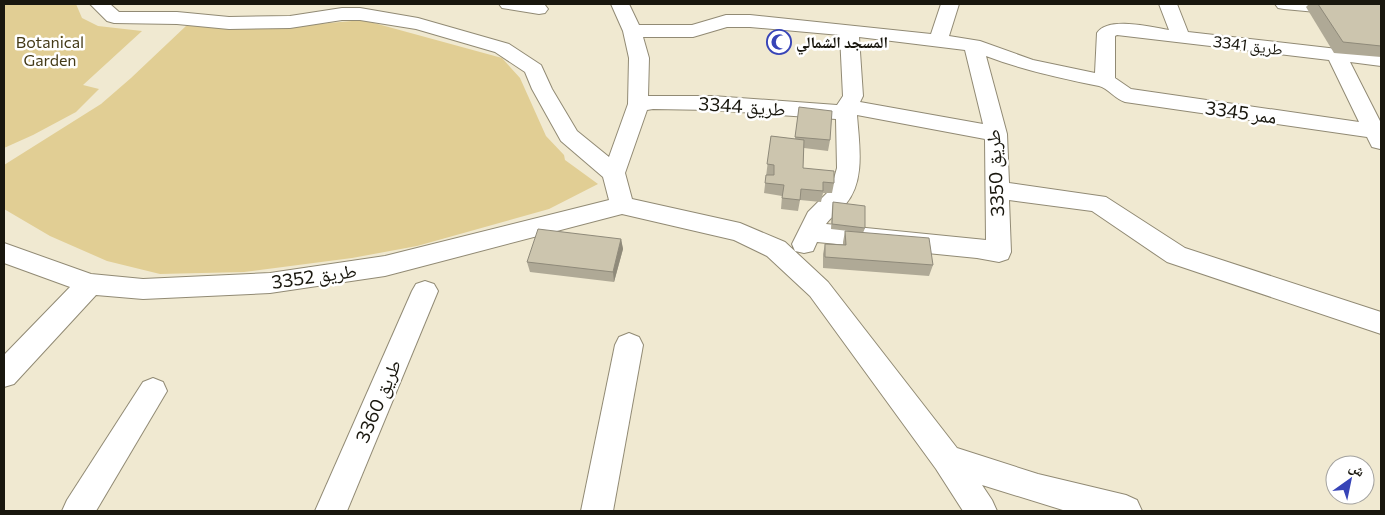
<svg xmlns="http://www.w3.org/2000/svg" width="1385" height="515" font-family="Commissioner,'Noto Naskh Arabic',sans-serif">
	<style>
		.green { fill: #e1ce94 }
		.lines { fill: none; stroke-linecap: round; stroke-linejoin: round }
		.street-casing { stroke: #918a74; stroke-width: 2 }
		.street { fill: #fff; fill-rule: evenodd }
		.wall { fill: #afa996 }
		.shaded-wall { fill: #8f8a7a }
		.building { fill: #ccc5ae; stroke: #8f8a7a }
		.labels { text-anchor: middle; stroke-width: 5; stroke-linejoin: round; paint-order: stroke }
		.far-park-label { font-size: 16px; fill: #443a17; stroke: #fff }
		.far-poi-label { font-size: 16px; font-weight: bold; fill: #19170e; stroke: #fff; text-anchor: start }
		.far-street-label { font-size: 16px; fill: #19170e; stroke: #fff }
		.street-label { font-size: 19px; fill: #19170e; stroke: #fff }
	</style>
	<rect width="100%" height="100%" fill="#f0e9d1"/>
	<g class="green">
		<polygon points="4,4 76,4 82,18 98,26 142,31 83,85 99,89 76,112 33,135 4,148"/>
		<polygon points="363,20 502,58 520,78 546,136 564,155 565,160 598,184 549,209 417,246 352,258 244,272 160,274 107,261 50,236 4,209 4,165 101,104 131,78 186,26 285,27"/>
	</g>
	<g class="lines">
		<defs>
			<g id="street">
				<path d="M90 4H110L119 12H177L229 17 290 16 342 8H360L418 18 509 44 541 65 552 89 577 131 609 157 628 104 629 58 623 31 611 4H629L639 25H692L726 15H750L931 34 941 4H959L949 36 980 41 1033 60 1095 73 1097 33C1108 16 1151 27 1169 30L1159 4H1177L1188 32 1381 54V66L1350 62 1381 123 1380 149 1372 147 1367 137 1125 102C1115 99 1108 88 1099 86 1060 78 1023 70 986 56L1007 134 1009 183 1106 197 1185 248 1381 312V334L1167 262 1092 211 1009 200 1011 252 1008 259 999 262 977 258 817 242 813 251 804 253 795 251 792 244 808 212 831 189 837 168 836 119 712 110 653 109 647 110 625 173 632 199 740 223 785 242 828 282 957 448 1038 474 1126 495 1137 500 1142 511H1066L982 485 992 500 997 511H963L936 469 810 296 767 256 734 240 622 214 385 276 270 293 143 299 96 295 14 384 4 387V355L70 287 4 263V243L91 274 143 279 270 273 385 256 609 200 603 177 561 141 532 89 525 72 495 52 416 29 360 20H342L290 28 229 29 177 24 114 23 107 21ZM727 27H750L840 35 843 96 837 105 712 96H648L649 58 643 37H693ZM1117 35 1329 60 1359 122 1131 89 1115 78V36ZM859 37 965 50 983 124 860 102 863 96ZM857 115 985 139 986 240 826 224C831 217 839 212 845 205 866 181 859 144 857 115Z"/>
				<polygon points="499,4 540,4 545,5 548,9 545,13 539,14 502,8"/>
				<polygon points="1275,4 1341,4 1381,7 1381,18 1284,9 1278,8"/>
				<polygon points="425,281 434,284 438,291 347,511 315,511 412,291 416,284"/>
				<polygon points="629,333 639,337 643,345 613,511 581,511 615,345 619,337"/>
				<polygon points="153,378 163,382 167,391 96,511 62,511 67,500 143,382"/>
			</g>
		</defs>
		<use href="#street" class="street-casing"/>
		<use href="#street" class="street"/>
	</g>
	<g class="wall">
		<polygon points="1309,4 1381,4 1381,57 1334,53 1306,7"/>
		<polygon points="799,107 830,140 828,151 804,148 803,168 834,183 832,193 823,193 821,202 800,200 798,211 781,209 782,196 764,193 771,136 795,139"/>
		<polygon points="833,202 865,228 863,233 933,265 929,276 823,268 823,254 825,244 843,245 843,242 845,231 857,232 831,229 832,208"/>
		<polygon points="621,239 623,249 614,282 530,272 527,262"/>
	</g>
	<polygon class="shaded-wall" points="621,239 623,249 614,282 613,272"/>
	<g class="building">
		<polygon points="1318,4 1381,4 1381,46 1343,42"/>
		<polygon points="799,107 832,111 830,140 795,137"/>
		<polygon points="771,136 804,140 803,168 834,171 834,183 823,182 823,191 801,189 800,200 782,198 784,185 765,183 766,175 774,175 774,165 767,164"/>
		<polygon points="833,202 865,206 865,228 832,224"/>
		<polygon points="538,229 621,239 613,272 527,262"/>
		<polygon points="845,231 929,238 933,265 825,257 825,244 846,245"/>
	</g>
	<defs>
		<symbol id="mosque-ring" viewBox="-11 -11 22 22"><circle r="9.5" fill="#fff" stroke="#3744b7" stroke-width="1.5"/><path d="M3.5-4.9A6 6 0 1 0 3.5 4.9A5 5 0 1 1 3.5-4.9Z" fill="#3744b7"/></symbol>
	</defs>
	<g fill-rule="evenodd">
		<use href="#mosque-ring" x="765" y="28" width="28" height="28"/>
	</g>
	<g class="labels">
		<g class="far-park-label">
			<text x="50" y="48">Botanical<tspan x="50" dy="18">Garden</tspan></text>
		</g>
		<g class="far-poi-label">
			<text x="796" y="48">المسجد الشمالي</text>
		</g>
		<g class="far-street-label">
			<text transform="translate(1248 45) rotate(7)" y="6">طريق 3341</text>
		</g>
		<g class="street-label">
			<text transform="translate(742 106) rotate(4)" y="7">طريق 3344</text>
			<text transform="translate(1241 112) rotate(8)" y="7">ممر 3345</text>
			<text transform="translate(995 173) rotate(-93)" y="7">طريق 3350</text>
			<text transform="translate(314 276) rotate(-8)" y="7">طريق 3352</text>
			<text transform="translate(378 401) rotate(-67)" y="7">طريق 3360</text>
		</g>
	</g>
	<rect width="1385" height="515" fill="none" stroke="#19170e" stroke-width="10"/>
	<g transform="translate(1350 480) rotate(33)"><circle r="24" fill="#ffffff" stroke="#a3a29f"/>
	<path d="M0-4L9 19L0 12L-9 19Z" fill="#3744b7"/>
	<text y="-8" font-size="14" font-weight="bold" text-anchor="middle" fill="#19170e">ش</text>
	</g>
</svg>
